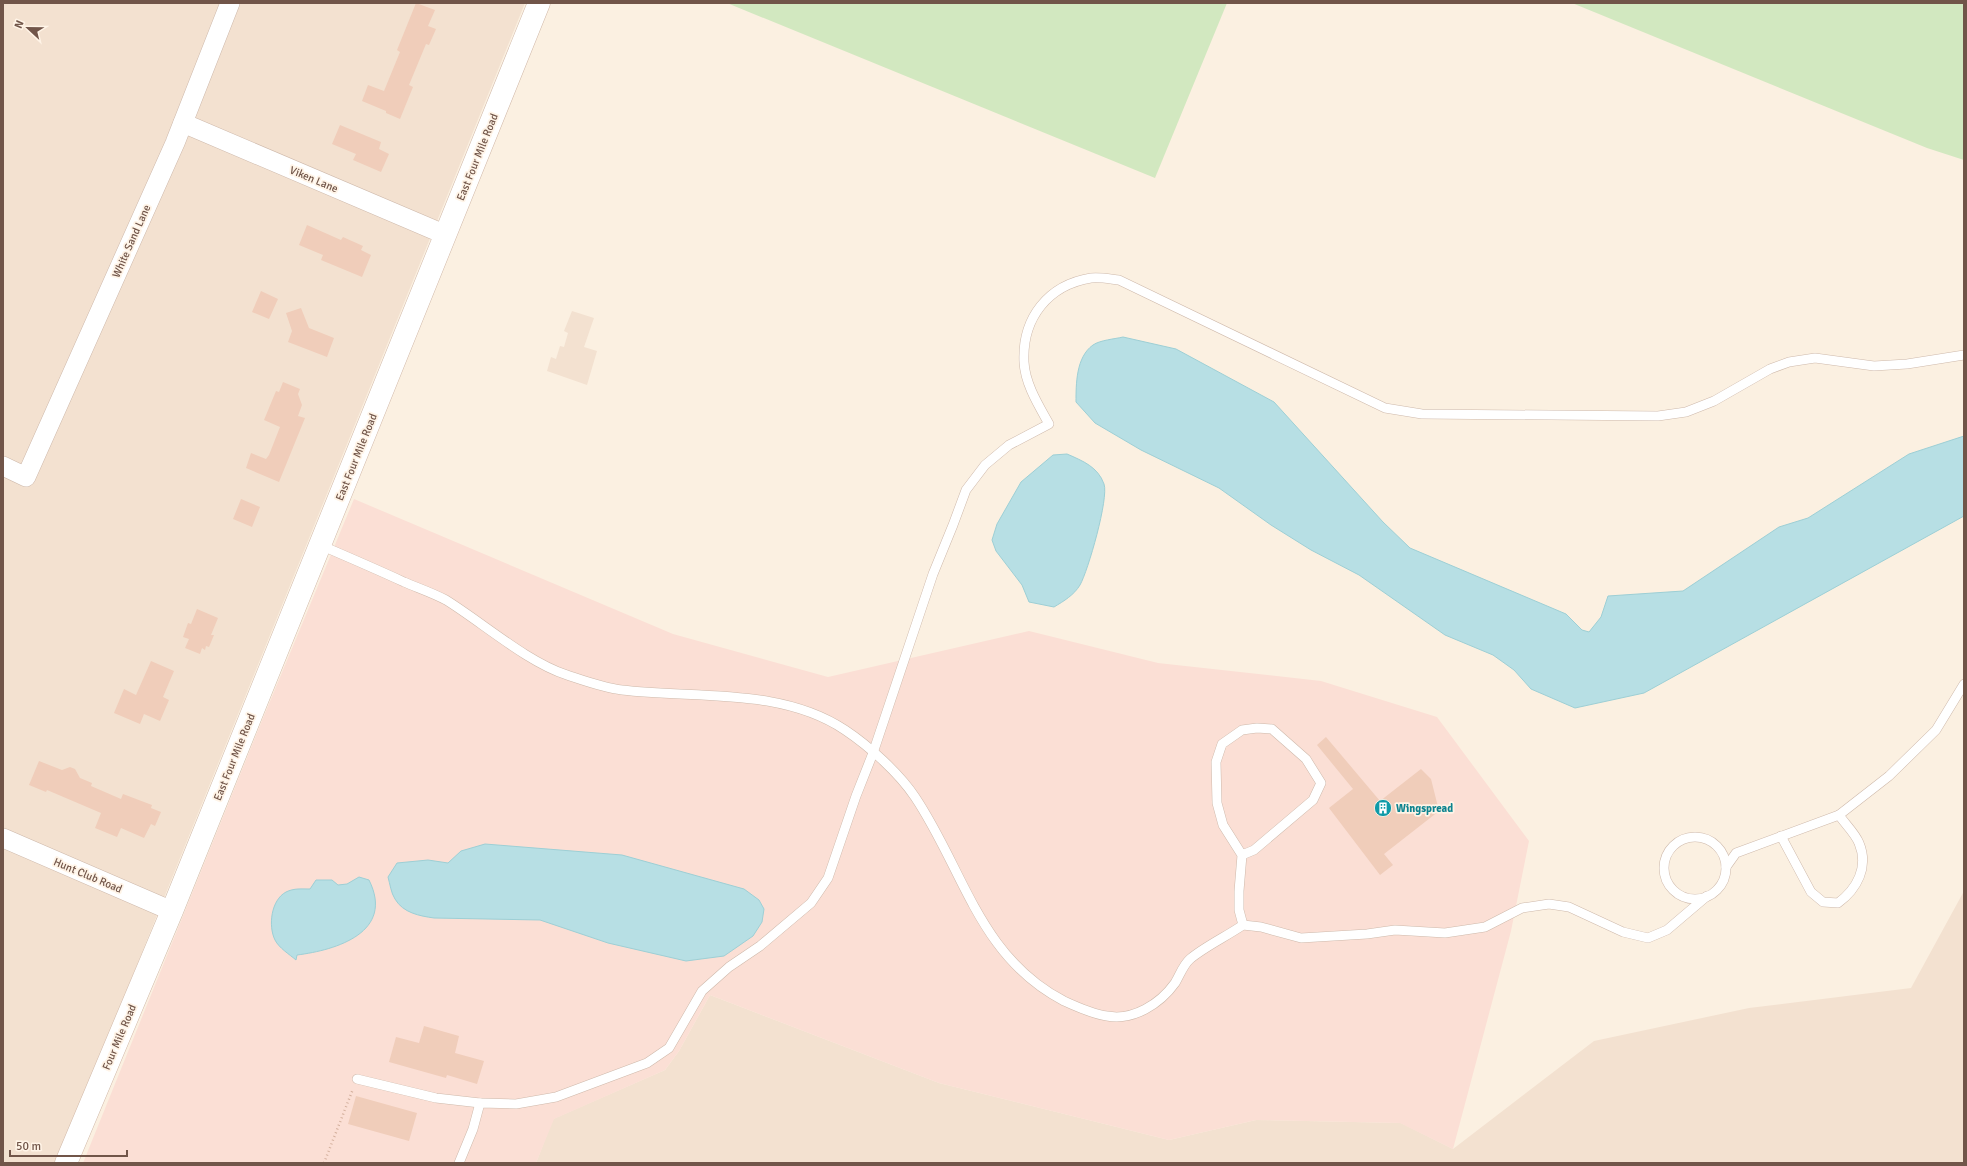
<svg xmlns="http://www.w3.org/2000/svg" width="1967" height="1166" font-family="Signika,sans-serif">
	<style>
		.residential { fill: #f3e1d0 }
		.commercial { fill: #fbdfd5 }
		.green { fill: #d2e8c0 }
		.water { fill: #b7dfe4; stroke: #9dcfd5 }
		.building { fill: #f0cdba }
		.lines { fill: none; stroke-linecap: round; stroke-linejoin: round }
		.lane-casing { stroke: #ceb9ab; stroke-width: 10 }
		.street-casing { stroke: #ceb9ab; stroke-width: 20 }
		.secondary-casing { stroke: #d1b9a9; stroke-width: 23 }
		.path { stroke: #d4b09d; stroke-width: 2.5; stroke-dasharray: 1 3; stroke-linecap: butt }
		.lane { stroke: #fff; stroke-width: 9 }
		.street { stroke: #fff; stroke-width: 19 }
		.secondary { stroke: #fff; stroke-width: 22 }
		.labels { text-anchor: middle; stroke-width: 3.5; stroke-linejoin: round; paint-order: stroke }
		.street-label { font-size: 11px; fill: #715549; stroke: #fff4e7 }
		.culture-label { font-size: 11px; font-weight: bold; fill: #0d838f; stroke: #fff4e7; text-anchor: start }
	</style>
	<rect width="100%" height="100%" fill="#fbf0e1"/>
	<g class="residential">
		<polygon points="3,3 525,3 57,1163 3,1163"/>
		<polygon points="572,311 594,318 584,347 597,351 587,385 547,371 551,357 556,359 560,346 564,347 568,333 564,331"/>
		<polygon points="1964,891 1964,1163 536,1163 553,1119 665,1070 679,1051 710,995 939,1083 1169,1140 1256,1120 1401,1123 1453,1149 1594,1041 1749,1008 1911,988"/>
	</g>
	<polygon class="commercial" points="354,499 673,634 828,677 1029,631 1158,663 1321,681 1437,717 1529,841 1511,931 1453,1149 1400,1123 1256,1120 1169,1140 939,1083 710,995 679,1051 665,1070 554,1119 536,1163 83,1163 261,723"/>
	<g class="green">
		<polygon points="727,3 1227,3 1155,178"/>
		<polygon points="1572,3 1964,3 1964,160 1927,148"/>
	</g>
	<g class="water">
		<path d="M1123 337 1176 349 1274 402 1383 522 1410 548 1566 614 1582 630 1589 632 1601 617 1608 596 1683 591 1779 527 1808 518 1909 454 1964 436V516L1644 693 1575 708 1531 689 1514 670 1493 655 1445 635 1359 575 1311 550 1271 525 1219 488 1141 450 1095 423 1076 402C1076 384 1076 357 1093 345 1100 340 1115 339 1123 337Z"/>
		<path d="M1067 454C1083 461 1098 467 1104 484 1109 498 1088 571 1080 585 1074 595 1064 601 1054 607L1029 602 1022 585 996 551 992 540 997 524 1021 482 1053 455Z"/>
		<path d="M485 844 622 855 744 889 759 900 764 909 762 922 753 936 724 956 686 961 608 943 540 920 434 918C420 916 403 913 395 899 391 893 390 884 388 877L397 863 428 860 448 863 461 851Z"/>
		<path d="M359 877 369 880C395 932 337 950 297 955L296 960C289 954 279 948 275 940 268 926 271 900 286 892 294 888 302 889 310 889L316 880H332L338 885 347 884Z"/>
	</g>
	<g class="building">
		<polygon points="416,3 435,10 428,26 436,29 429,45 426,44 409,85 413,87 400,119 386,113 386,111 362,101 368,85 384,91 400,52 397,50"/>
		<polygon points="340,125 381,142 379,149 389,154 381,172 353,160 356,154 332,144"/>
		<polygon points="307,225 341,240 343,237 363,246 361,250 371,255 362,277 321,260 323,255 299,245"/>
		<polygon points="261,291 278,299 269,319 252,312"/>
		<polygon points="301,308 309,328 334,338 327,357 288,342 292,331 286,313"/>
		<polygon points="283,382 300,389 298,394 302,405 298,416 305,418 279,482 246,468 251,453 266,459 269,455 280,427 264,420 276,391 279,392"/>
		<polygon points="241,499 260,507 252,527 233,519"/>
		<polygon points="197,609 218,618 211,635 214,635 209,647 206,646 205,650 202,648 200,654 185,648 189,639 183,637 188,623 191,624"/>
		<polygon points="151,661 174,671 163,697 169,700 160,721 144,714 140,724 114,713 124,689 136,695"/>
		<polygon points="1326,737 1380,801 1421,769 1431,779 1439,811 1384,854 1393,865 1380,875 1329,808 1353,789 1317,745"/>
		<polygon points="39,761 62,770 70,767 75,769 80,778 92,783 91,786 121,799 123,794 152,805 151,808 161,812 155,826 151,824 144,838 121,828 117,837 95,828 101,813 47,790 46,792 29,785"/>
		<polygon points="424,1026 459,1036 455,1053 484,1061 477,1084 447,1075 446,1078 389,1062 396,1037 419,1043"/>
		<polygon points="356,1096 417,1113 409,1141 348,1124"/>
	</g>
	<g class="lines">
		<defs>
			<g id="lane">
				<path d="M320 545C348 557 376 569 404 582 418 588 433 593 446 600 483 623 527 662 567 675 585 681 604 688 622 690 695 699 781 687 845 730 869 746 899 773 915 797 964 870 979 957 1064 1001 1077 1007 1092 1014 1107 1016 1133 1021 1160 1004 1175 983 1180 975 1183 965 1190 959 1204 947 1227 936 1243 925L1261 927 1301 938 1367 934 1395 930 1445 933 1485 927 1522 908 1549 904 1569 907 1623 932 1648 938 1667 930 1707 896"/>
				<path d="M1781 836 1811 892 1823 902 1838 903C1857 889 1869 867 1859 843 1855 833 1845 824 1839 815"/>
				<circle cx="1695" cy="868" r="31"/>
				<polyline points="1242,855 1254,850 1313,800 1321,783 1306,759 1272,729 1257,728 1242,730 1222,744 1216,762 1217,803 1223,825 1242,855 1239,891 1239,910 1243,925"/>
				<polyline points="1726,867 1736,853 1839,815 1889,776 1936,730 1964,684"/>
				<polyline points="357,1079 436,1098 480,1103"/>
				<path d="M459 1163 473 1129 480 1103 516 1104 556 1097 647 1063 669 1048 702 991 729 967 760 946 811 903 828 878 856 796 873 753 933 574 953 525 966 490 985 465 1009 445 1049 424C1039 406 1025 384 1024 362 1022 318 1048 285 1091 278 1100 277 1110 279 1119 280L1385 408 1422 414 1658 416 1686 412 1714 401 1770 369 1789 362 1815 358 1874 366 1907 364 1964 355"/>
			</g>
			<g id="street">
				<polyline points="183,123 446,235"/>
				<polyline points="3,466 26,477 175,143 230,3"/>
				<polyline points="3,838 172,911"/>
			</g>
			<polyline id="secondary" points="66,1163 172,911 539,3"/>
		</defs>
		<use href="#lane" class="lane-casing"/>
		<use href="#street" class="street-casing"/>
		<use href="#secondary" class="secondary-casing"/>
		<polyline class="path" points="324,1163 353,1089"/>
		<use href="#lane" class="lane"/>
		<use href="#street" class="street"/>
		<use href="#secondary" class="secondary"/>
	</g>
	<defs>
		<symbol id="building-disc" viewBox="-11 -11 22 22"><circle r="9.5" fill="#0f9aa8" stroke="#fff4e7"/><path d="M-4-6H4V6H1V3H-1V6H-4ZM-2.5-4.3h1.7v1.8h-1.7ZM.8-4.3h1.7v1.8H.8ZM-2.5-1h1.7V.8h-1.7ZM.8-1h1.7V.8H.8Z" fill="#fff"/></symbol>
	</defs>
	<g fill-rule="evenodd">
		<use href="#building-disc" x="1373" y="798" width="20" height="20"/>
	</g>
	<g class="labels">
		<g class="street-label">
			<text transform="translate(477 157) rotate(-68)" y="4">East Four Mile Road</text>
			<text transform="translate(314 179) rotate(23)" y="4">Viken Lane</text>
			<text transform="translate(131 241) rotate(-66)" y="4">White Sand Lane</text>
			<text transform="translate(356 457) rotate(-68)" y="4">East Four Mile Road</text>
			<text transform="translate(234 757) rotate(-68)" y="4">East Four Mile Road</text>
			<text transform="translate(88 875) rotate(23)" y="4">Hunt Club Road</text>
			<text transform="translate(119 1037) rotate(-67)" y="4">Four Mile Road</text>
		</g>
		<g class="culture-label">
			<text x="1396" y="812">Wingspread</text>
		</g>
	</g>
	<rect width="1967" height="1166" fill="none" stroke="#715549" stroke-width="8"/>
	<g transform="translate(28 28) rotate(292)" stroke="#fff4e7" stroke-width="3" paint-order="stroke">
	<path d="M0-3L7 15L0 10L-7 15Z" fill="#715549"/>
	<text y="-6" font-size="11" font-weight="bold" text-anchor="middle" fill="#715549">N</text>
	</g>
	<path d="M10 1150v6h117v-6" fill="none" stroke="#715549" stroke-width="2"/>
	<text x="16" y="1150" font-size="12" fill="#715549" stroke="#fff4e7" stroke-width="3" paint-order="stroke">50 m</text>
</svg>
